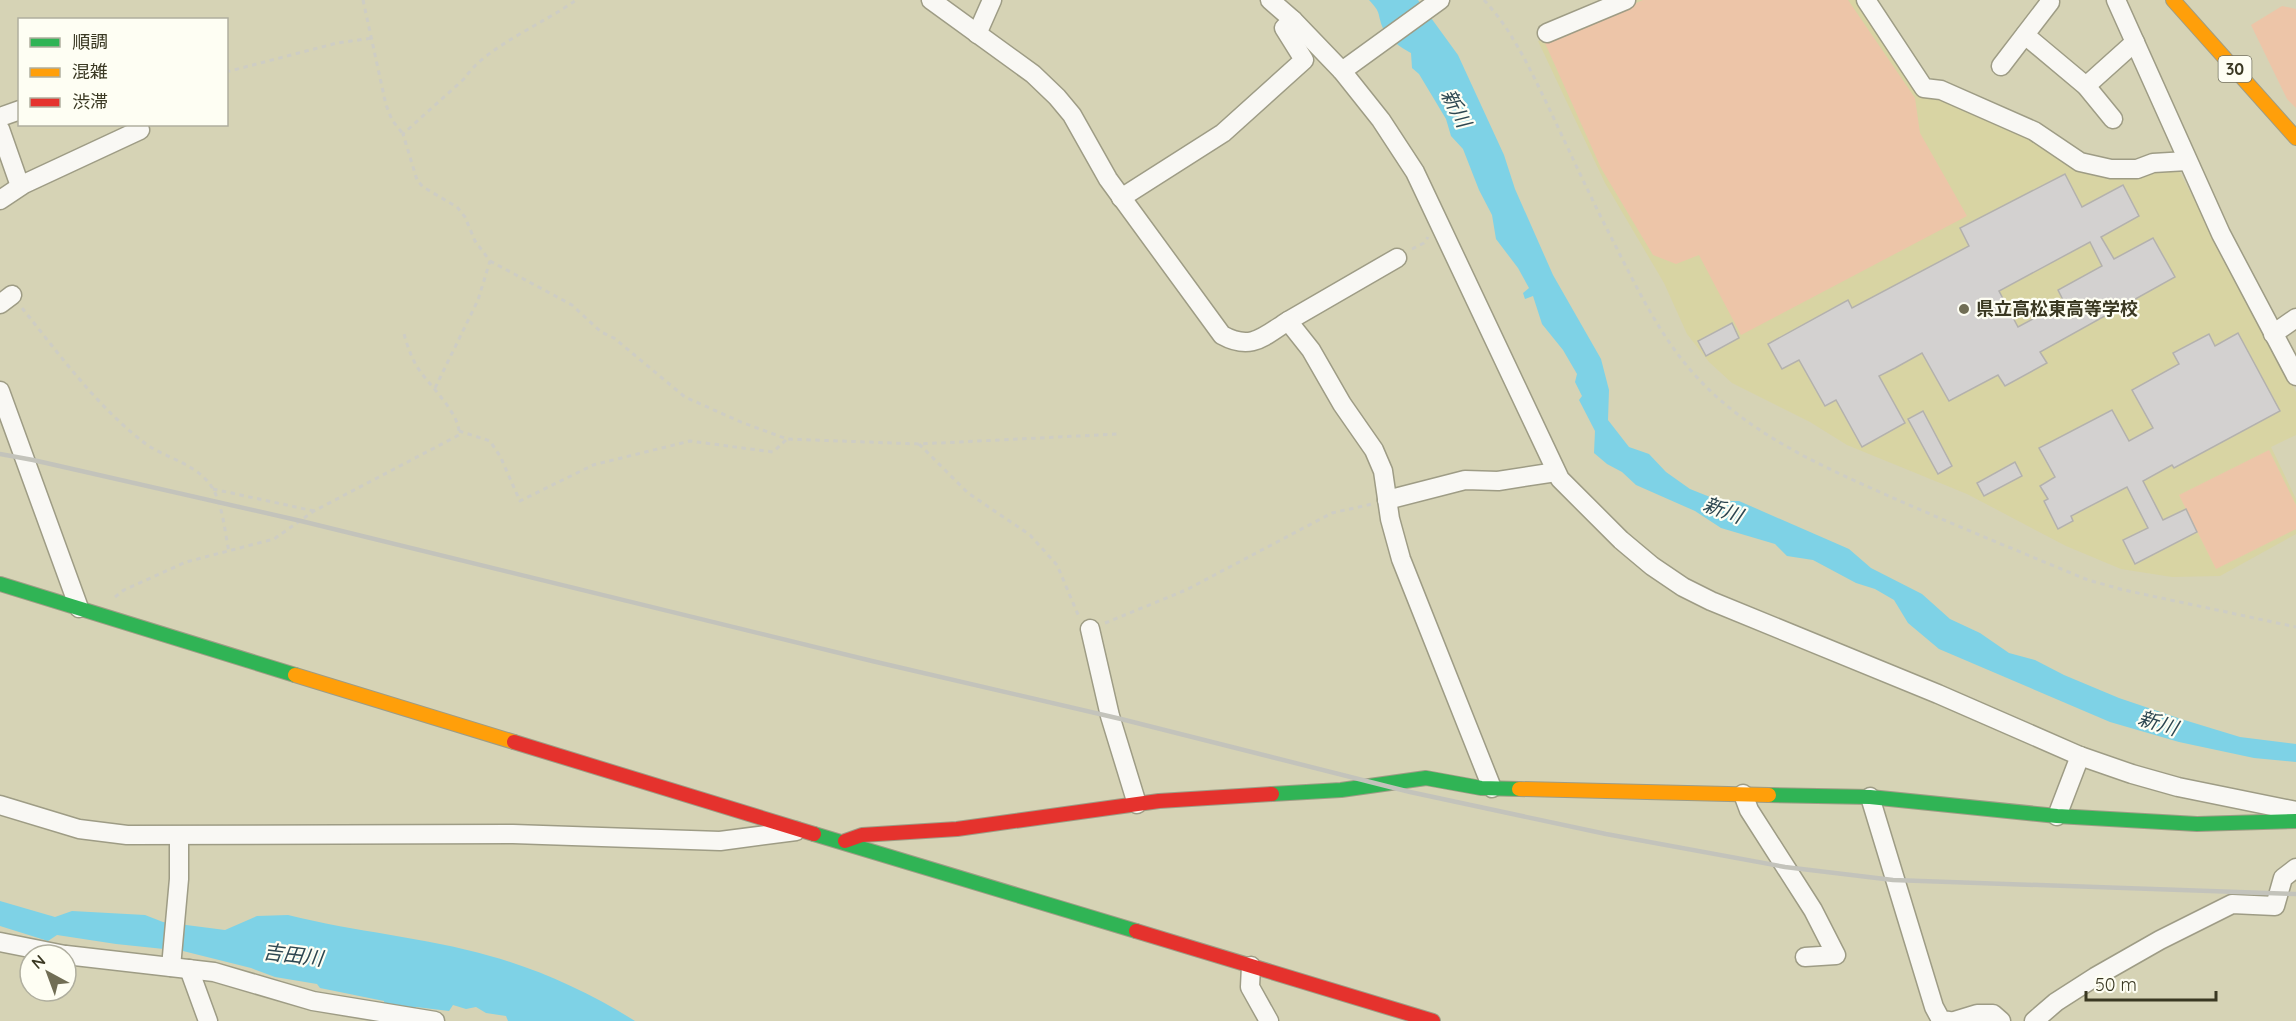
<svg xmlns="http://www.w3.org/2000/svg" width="2296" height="1021" font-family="Quicksand,'Noto Sans JP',sans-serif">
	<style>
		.built { fill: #d8d4a3 }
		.green { fill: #edc5a8 }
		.water { fill: #7ed2e6 }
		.building { fill: #d3d1d0; stroke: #b3b1ad; stroke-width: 1.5; fill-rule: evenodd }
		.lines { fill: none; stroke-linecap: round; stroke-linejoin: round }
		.street-casing { stroke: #9e9c85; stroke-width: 21 }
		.fast-casing { stroke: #9e9c85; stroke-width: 16 }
		.slow-casing { stroke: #9e9c85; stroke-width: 16 }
		.jam-casing { stroke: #9e9c85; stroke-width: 16 }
		.path { stroke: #cecdc4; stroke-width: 3; stroke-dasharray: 4.5 4.5; stroke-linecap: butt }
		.street { stroke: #f9f8f4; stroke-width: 18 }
		.fast { stroke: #30b455; stroke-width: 14 }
		.slow { stroke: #ff9f0a; stroke-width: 14 }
		.jam { stroke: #e5322d; stroke-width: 14 }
		.rail { stroke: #c3c3bb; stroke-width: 4.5 }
		.poi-dot { fill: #716e55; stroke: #fefef3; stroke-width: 2 }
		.labels { text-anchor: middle; stroke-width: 4.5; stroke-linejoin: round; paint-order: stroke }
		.shield { fill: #fefef3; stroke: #757361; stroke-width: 1.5 }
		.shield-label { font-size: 16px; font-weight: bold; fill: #3a3822 }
		.poi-label { font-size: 18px; font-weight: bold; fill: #3a3822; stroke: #fefef3; text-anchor: start }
		.water-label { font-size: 20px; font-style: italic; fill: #2c4650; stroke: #fefef3 }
	</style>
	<rect width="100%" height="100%" fill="#d6d3b5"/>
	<polygon class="built" points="1632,0 1858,0 1920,97 1937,95 2026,131 2080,165 2153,165 2178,169 2296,392 2296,435 2271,447 2296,499 2296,534 2220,576 2172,577 2121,569 2066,546 1967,494 1847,445 1810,422 1732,383 1709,362 1687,334 1664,283 1605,183 1538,41"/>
	<g class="green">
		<polygon points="1643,0 1848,0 1915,98 1920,133 1967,216 1741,335 1699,255 1676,264 1653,255 1601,168 1545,43"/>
		<polygon points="2282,6 2296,9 2296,108 2287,99 2251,25"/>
		<polygon points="2269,450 2296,505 2296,529 2216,569 2179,495"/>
	</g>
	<g class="water">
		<path d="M1369 0H1418L1458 55 1504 155 1515 189 1553 275 1601 359 1609 390 1608 420 1629 447 1649 454 1666 472 1690 489 1720 501H1739L1849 549 1871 568 1922 594 1950 619 1980 633 2009 653 2035 660 2064 675 2119 698 2181 719 2240 737 2296 744V762L2254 758 2179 742 2110 722 1939 649 1908 623 1894 600 1875 589 1856 583 1813 560 1787 556 1775 544 1721 528 1695 511 1636 485 1622 472 1607 464 1594 453 1595 431 1579 400 1582 396 1575 382 1577 374 1563 350 1542 324 1533 296 1525 299 1523 293 1529 288 1518 268 1496 239 1492 215 1479 190 1463 149 1451 136 1446 119 1419 74 1412 68 1411 53C1401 48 1386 37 1382 26 1377 11 1381 13 1369 0Z"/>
		<path d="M0 901 55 917 72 911 145 915 163 922 225 930 257 916 288 915C355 932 424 937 490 956 541 970 590 993 635 1021H508L506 1016 486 1013 476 1007 466 1009 453 1005 449 1011 416 1007 412 1021H384V1001L320 988 317 984 275 977 251 968 183 951 116 944 57 935 48 941 0 926Z"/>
	</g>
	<g class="building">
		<path d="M2065 174 2082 207 2123 185 2139 216 2101 237 2114 259 2153 238 2175 277 2040 352 2047 363 2005 386 1998 375 1949 401 1922 353 1895 368 1879 376 1905 423 1862 447 1836 400 1825 406 1799 360 1782 369 1768 344 1848 300 1852 308 1969 246 1960 228ZM2090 242 2102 266 2058 290 2064 302 2018 327 1999 291Z"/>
		<polygon points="1732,323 1739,338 1706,356 1698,341"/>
		<polygon points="2238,333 2280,411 2174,468 2172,465 2143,481 2163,520 2186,509 2197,532 2135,564 2123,540 2148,528 2127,487 2071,516 2073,521 2058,529 2044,501 2048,499 2040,486 2055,477 2039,448 2112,410 2129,441 2153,428 2132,390 2179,364 2173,353 2209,334 2215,346"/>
		<polygon points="1923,411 1952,466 1938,474 1908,419"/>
		<polygon points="2015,462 2022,476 1984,496 1977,483"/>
	</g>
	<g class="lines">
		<defs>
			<g id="street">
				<path d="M931 0 1033 74 1057 97 1072 115 1108 179 1222 335C1251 351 1263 337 1288 321L1311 350 1342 404 1374 450 1383 471 1390 519 1401 559 1492 788"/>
				<polyline points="1270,0 1293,20 1342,71 1381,120 1415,172 1560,479 1621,540 1652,566 1683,587 1711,601 1938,694 2080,756 2132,774 2178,787 2296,811"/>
				<polyline points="1866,0 1924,88 1941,90 2034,131 2080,162 2111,169 2137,169 2153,163 2187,161"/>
				<polyline points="2116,0 2221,234 2296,376"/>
				<polyline points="1547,33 1626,0"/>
				<polyline points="977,34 992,0"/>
				<polyline points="2025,35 2086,86 2113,119"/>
				<polyline points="2001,66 2050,2"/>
				<polyline points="1342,71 1440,0"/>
				<polyline points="2086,86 2135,42"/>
				<polyline points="0,117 20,110"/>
				<polyline points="0,129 20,186"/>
				<polyline points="1121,198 1223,133 1304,60 1284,28 1293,20"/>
				<polyline points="0,200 24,184 140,130"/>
				<polyline points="0,304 12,295"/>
				<polyline points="1288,321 1397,258"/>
				<polyline points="2273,334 2296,318"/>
				<polyline points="0,391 79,608"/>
				<polyline points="1387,500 1465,480 1498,481 1556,472"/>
				<polyline points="1090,629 1110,716 1137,804"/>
				<polyline points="1743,794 1749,810 1813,910 1836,955 1805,957"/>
				<polyline points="1870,797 1934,1007 1941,1020 1949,1021"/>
				<polyline points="0,805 79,829 127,835 513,834 720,841 796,831"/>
				<polyline points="2057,816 2080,756"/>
				<polyline points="0,942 65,955"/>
				<polyline points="66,955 214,972 313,1001 435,1021"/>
				<polyline points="1251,966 1250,987 1269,1021"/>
				<polyline points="171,967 179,879 179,836"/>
				<polyline points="189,969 208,1021"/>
				<polyline points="1954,1021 1977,1014 1993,1014 2001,1021"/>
				<polyline points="2034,1021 2056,1002 2095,977 2160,940 2232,904 2275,906 2283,878 2296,868"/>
			</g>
			<g id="fast">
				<polyline points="0,584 295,675"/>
				<polyline points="1272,794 1341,790 1426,778 1481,788 1519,789"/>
				<polyline points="1769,795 1870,797 2057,816 2197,824 2296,821"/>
				<polyline points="814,834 1136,931"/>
			</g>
			<g id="slow">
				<polyline points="2173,0 2296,138"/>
				<polyline points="295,675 514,742"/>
				<polyline points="1519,789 1769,795"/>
			</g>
			<g id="jam">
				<polyline points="514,742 814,834"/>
				<polyline points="845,841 862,835 957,829 1159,801 1272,794"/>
				<polyline points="1136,931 1433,1021"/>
			</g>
		</defs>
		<use href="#street" class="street-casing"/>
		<use href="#fast" class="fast-casing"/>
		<use href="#slow" class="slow-casing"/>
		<use href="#jam" class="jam-casing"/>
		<g class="path">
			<polyline points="363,0 386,105 392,120 403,134"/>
			<path d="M1484 0C1512 30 1529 67 1547 104 1568 148 1588 192 1610 235 1634 282 1658 334 1694 374 1749 436 1826 468 1900 501 1962 528 2025 554 2088 580L2124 590 2296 627"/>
			<polyline points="226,72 337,43 373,38"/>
			<polyline points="1412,249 1424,243 1428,237"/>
			<polyline points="490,261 572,305 601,332 614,338 685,397 741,422 787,439 919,444 1118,434"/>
			<path d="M22 308C59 354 95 404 142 441 164 459 197 462 213 489 223 507 225 533 229 552"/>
			<path d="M435 388 478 300 490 261 475 241 465 217 457 207 423 187 417 180 403 134 465 78C485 47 545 23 576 0"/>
			<polyline points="459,431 490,441 500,456 520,501 593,465 690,441 773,452 787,439"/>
			<polyline points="919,444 968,493 1030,535 1057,565 1079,617"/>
			<polyline points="213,489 314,511"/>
			<path d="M115 597 124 590 186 562 274 539 314 511 459 435C461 413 427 384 416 365 410 354 406 342 403 330"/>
			<polyline points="1105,623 1186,590 1332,513 1372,504"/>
		</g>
		<use href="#street" class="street"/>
		<use href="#fast" class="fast"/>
		<use href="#slow" class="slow"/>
		<use href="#jam" class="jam"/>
		<polyline class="rail" points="0,454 33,460 301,521 872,661 1121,719 1410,792 1606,834 1785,867 1893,880 2296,894"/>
	</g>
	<circle class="poi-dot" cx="1964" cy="309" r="6"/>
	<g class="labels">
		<rect class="shield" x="2218.5" y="56" width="33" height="26" rx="4.5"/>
		<g class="shield-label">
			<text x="2235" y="75">30</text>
		</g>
		<g class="poi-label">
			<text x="1976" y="315">県立高松東高等学校</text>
		</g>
		<g class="water-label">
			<text transform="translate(1456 108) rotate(62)" y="7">新川</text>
			<text transform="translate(1723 510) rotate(20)" y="7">新川</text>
			<text transform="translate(2158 723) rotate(17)" y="7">新川</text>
			<text transform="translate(293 955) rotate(7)" y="7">吉田川</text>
		</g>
	</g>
	<rect x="18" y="18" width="210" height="108" fill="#fefef3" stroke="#b0af9f" stroke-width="1.5"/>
	<rect x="30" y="38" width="30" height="9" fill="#30b455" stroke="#b0af9f" stroke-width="1.5"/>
	<text x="72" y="48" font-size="18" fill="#3a3822">順調</text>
	<rect x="30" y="68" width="30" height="9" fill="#ff9f0a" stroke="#b0af9f" stroke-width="1.5"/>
	<text x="72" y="78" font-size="18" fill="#3a3822">混雑</text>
	<rect x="30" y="98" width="30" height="9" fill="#e5322d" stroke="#b0af9f" stroke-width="1.5"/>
	<text x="72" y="108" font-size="18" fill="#3a3822">渋滞</text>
	<g transform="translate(48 973) rotate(319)"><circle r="28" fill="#fefef3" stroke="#b0af9f" stroke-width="1.5"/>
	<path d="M0-4.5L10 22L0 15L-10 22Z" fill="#716e55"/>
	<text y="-9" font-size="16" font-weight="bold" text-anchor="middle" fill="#3a3822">N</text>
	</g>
	<path d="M2086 991v9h130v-9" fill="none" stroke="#3a3822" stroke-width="3"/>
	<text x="2095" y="991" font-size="18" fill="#3a3822" stroke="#fefef3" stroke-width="4.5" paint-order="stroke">50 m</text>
</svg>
